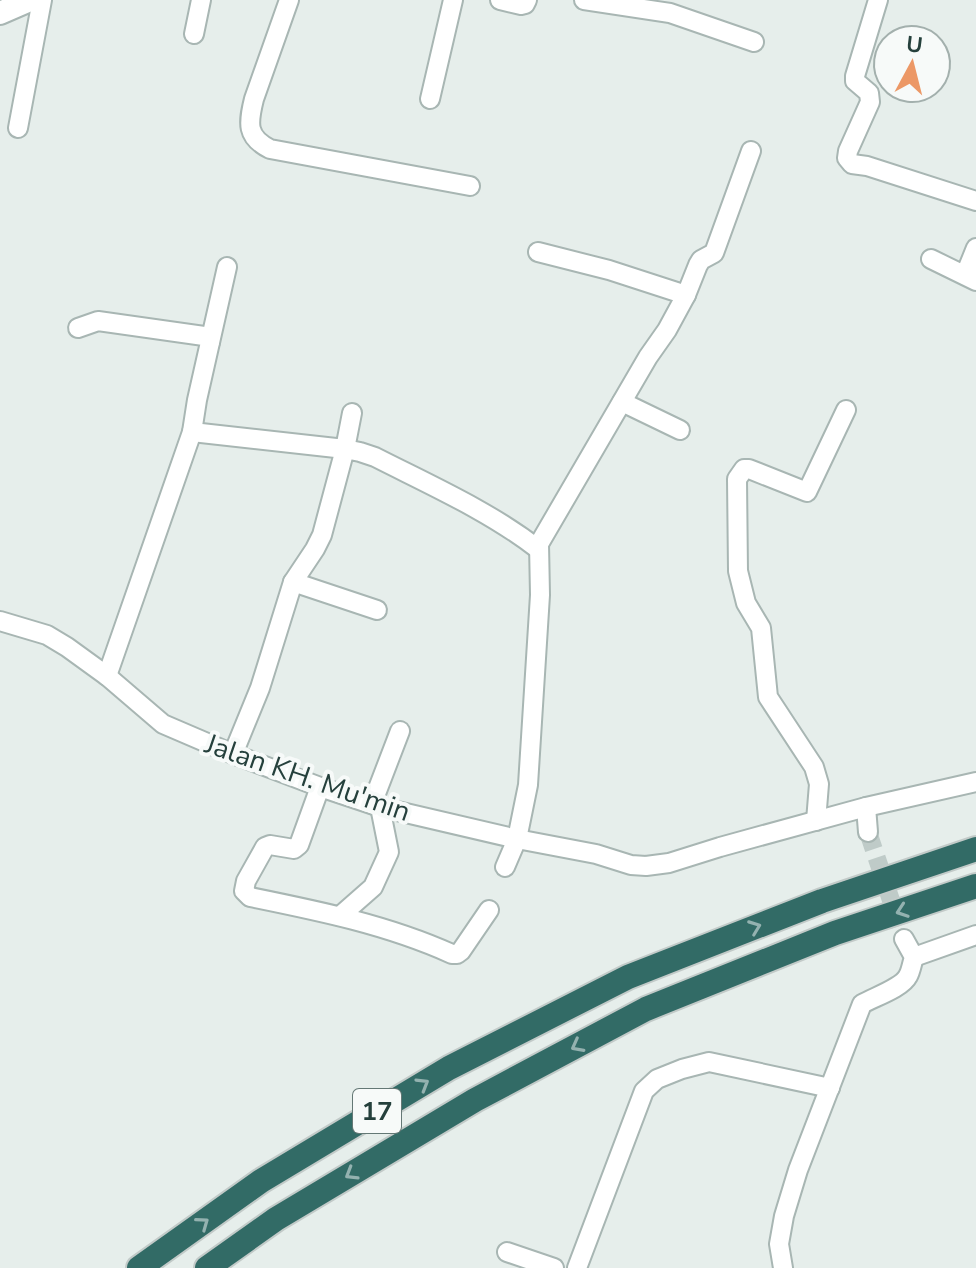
<svg xmlns="http://www.w3.org/2000/svg" width="976" height="1268" font-family="'Nunito Sans',sans-serif">
	<style>
		.lines { fill: none; stroke-linecap: round; stroke-linejoin: round }
		.minor-tunnel { stroke: #bfcbc8; stroke-width: 18; stroke-dasharray: 18 9; stroke-linecap: butt }
		.minor-casing { stroke: #a8b6b3; stroke-width: 22 }
		.tertiary-casing { stroke: #a8b6b3; stroke-width: 26 }
		.motorway-casing { stroke: #c2cac8; stroke-width: 28 }
		.minor { stroke: #fff; stroke-width: 18 }
		.tertiary { stroke: #fff; stroke-width: 22 }
		.motorway { stroke: #326b66; stroke-width: 24 }
		.oneway { stroke: #94b2b0 }
		.labels { text-anchor: middle; stroke-width: 8; stroke-linejoin: round; paint-order: stroke }
		.shield { fill: #f7faf9; stroke: #647875; stroke-width: 2 }
		.shield-label { font-size: 26px; font-weight: bold; fill: #25403c }
		.street-label { font-size: 28px; fill: #25403c; stroke: #f7faf9 }
	</style>
	<rect width="100%" height="100%" fill="#e6eeeb"/>
	<g class="lines">
		<polyline class="minor-tunnel" points="868,832 904,939"/>
		<defs>
			<g id="minor">
				<path d="M289 0 254 99C248 123 246 137 270 149L470 186"/>
				<polyline points="500,0 521,5 525,4 527,0"/>
				<polyline points="584,0 670,13 754,42"/>
				<polyline points="878,0 855,76 855,81 869,93 870,102 848,151 847,158 852,164 867,166 976,201"/>
				<polyline points="194,34 201,0"/>
				<polyline points="430,99 453,0"/>
				<polyline points="18,128 42,0"/>
				<polyline points="538,252 609,270 686,295"/>
				<polyline points="931,259 976,281"/>
				<polyline points="965,275 976,248"/>
				<polyline points="78,328 98,321 204,336 208,338 210,342"/>
				<polyline points="622,402 680,430"/>
				<polyline points="192,432 345,449 352,413"/>
				<polyline points="293,582 377,610"/>
				<polyline points="0,621 47,635 67,647 107,676 163,724 233,754 320,787 380,807 517,839 596,854 631,865 646,866 669,863 720,847 866,807 976,782"/>
				<polyline points="107,676 192,432 197,400 227,267"/>
				<path d="M233 754 260 688 293 582 315 549 322 535 345 449 360 452 375 457C430 485 489 511 538 549"/>
				<path d="M320 787 299 845 294 849 270 845 265 847 246 881 244 891 250 897C319 911 388 925 452 954H457L461 951 489 910"/>
				<polyline points="372,804 400,731"/>
				<polyline points="866,807 868,832"/>
				<polyline points="816,821 819,784 814,767 768,697 761,628 746,603 738,571 737,479 744,469 749,469 807,492 846,410"/>
				<polyline points="505,867 517,839 528,785 540,595 539,544 648,357 667,330 686,295 698,265 701,260 714,253 751,151"/>
				<polyline points="340,916 373,887 389,852 380,807"/>
				<polyline points="914,957 976,935"/>
				<polyline points="507,1252 554,1268"/>
				<polyline points="577,1268 644,1091 657,1079 682,1069 709,1062 830,1088"/>
				<path d="M783 1268 779 1244 784 1216 798 1170 862 1004C874 997 902 988 908 976 911 971 912 963 914 957L904 939"/>
			</g>
			<polyline id="tertiary" points="0,13 30,0"/>
			<g id="motorway">
				<polyline points="139,1268 261,1181 449,1068 628,977 822,901 976,849"/>
				<polyline points="207,1268 276,1219 475,1100 646,1009 835,933 976,886"/>
			</g>
		</defs>
		<use href="#minor" class="minor-casing"/>
		<use href="#tertiary" class="tertiary-casing"/>
		<use href="#motorway" class="motorway-casing"/>
		<use href="#minor" class="minor"/>
		<use href="#tertiary" class="tertiary"/>
		<use href="#motorway" class="motorway"/>
	</g>
	<defs><path id="oneway-chevron" d="M-2-3.5L2.5 0L-2 3.5" fill="none" stroke-width="1.6" stroke-linecap="round" stroke-linejoin="round" transform="scale(2)"/></defs>
	<g class="oneway">
		<use href="#oneway-chevron" transform="translate(902 911) rotate(161)"/>
		<use href="#oneway-chevron" transform="translate(755 927) rotate(-21)"/>
		<use href="#oneway-chevron" transform="translate(577 1046) rotate(152)"/>
		<use href="#oneway-chevron" transform="translate(423 1084) rotate(-31)"/>
		<use href="#oneway-chevron" transform="translate(351 1174) rotate(149)"/>
		<use href="#oneway-chevron" transform="translate(203 1223) rotate(-36)"/>
	</g>
	<g class="labels">
		<rect class="shield" x="353" y="1089" width="48" height="44" rx="6"/>
		<g class="shield-label">
			<text x="377" y="1120">17</text>
		</g>
		<g class="street-label">
			<text transform="translate(308 777) rotate(19)" y="10">Jalan KH. Mu'min</text>
		</g>
	</g>
	<g transform="translate(912 64) rotate(7)"><circle r="38" fill="#f7faf9" stroke="#a3b0ad" stroke-width="2"/>
	<path d="M0-6L14 30L0 20L-14 30Z" fill="#ec9866"/>
	<text y="-12" font-size="22" font-weight="bold" text-anchor="middle" fill="#25403c">U</text>
	</g>
</svg>
